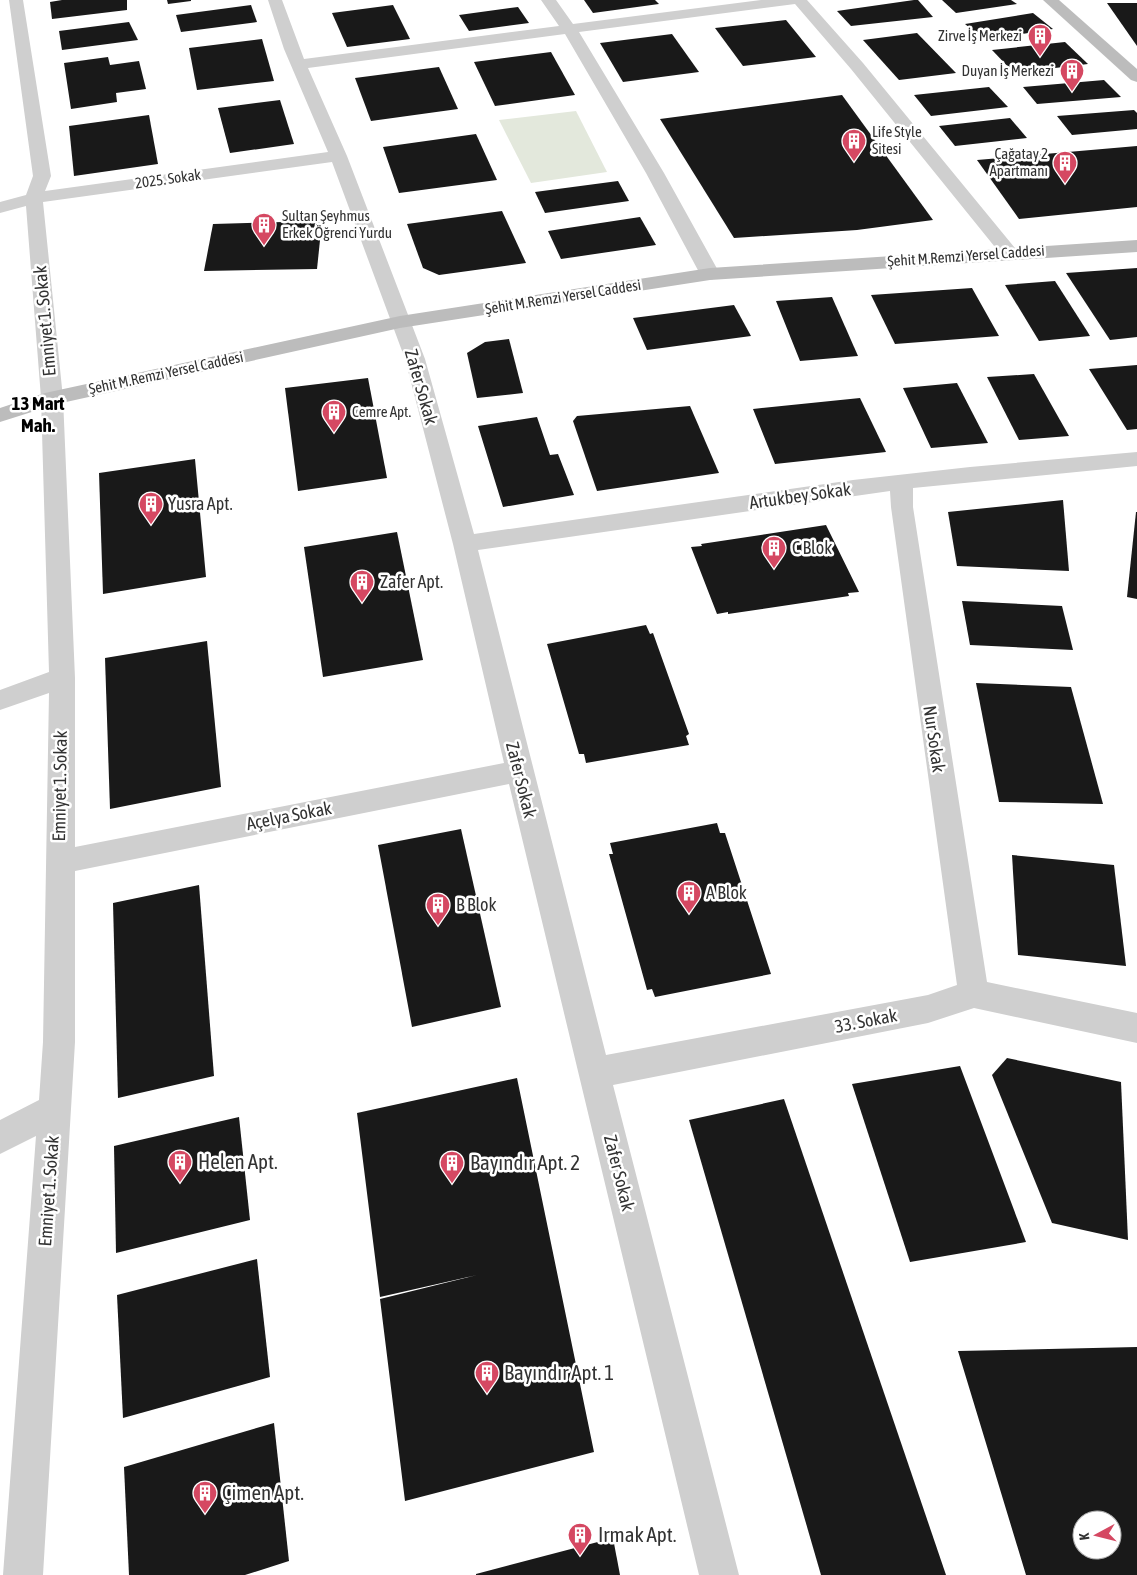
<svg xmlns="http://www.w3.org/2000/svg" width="1137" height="1575" font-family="'Asap Condensed',sans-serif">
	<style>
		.green { fill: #e3e8dc }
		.building { fill: #191919; fill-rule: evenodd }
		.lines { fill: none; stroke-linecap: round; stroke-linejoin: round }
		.street { fill: #cfcfcf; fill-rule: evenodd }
		.secondary { fill: #bcbcbc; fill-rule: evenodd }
		.labels { text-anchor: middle; stroke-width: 5; stroke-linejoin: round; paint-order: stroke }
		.far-poi-label { font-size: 15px; fill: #323232; stroke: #fff; text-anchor: end }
		.far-street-label { font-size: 15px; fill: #323232; stroke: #fff }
		.street-label { font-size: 18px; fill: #323232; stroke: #fff }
		.poi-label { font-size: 18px; fill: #323232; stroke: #fff; text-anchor: start }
		.far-district-label { font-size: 19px; font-weight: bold; fill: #000; stroke: #fff }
		.near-poi-label { font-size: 21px; fill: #323232; stroke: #fff; text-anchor: start }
	</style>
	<rect width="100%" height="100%" fill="#fff"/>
	<polygon class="green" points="576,111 607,172 531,183 499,120"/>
	<g class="building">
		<polygon points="62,0 127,0 127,10 52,19 50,2"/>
		<polygon points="167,0 191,0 191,1 168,4"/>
		<polygon points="584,0 655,0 659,4 593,13"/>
		<polygon points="914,0 918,0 933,17 851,26 837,11"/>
		<polygon points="942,0 1011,0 1017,4 956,13"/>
		<polygon points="1107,3 1137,3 1137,46"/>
		<polygon points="251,5 257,22 181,32 176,15"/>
		<polygon points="393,5 410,39 347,47 332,13"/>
		<polygon points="518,7 529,23 469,31 459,15"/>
		<polygon points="1033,13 1053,29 984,40 965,24"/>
		<polygon points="786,20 816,57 743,66 715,28"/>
		<polygon points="129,22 138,40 62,50 59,31"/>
		<polygon points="917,33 956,73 899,80 863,40"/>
		<polygon points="672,34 699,72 623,82 600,43"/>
		<polygon points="262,39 274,81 197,90 189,48"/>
		<polygon points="1065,42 1088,64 1014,73 992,50"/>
		<polygon points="551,52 575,95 495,106 474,62"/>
		<polygon points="108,57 110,65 139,61 146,89 116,93 117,102 71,109 64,63"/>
		<polygon points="439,67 458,109 371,121 355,78"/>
		<polygon points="1104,80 1121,97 1037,104 1023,87"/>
		<polygon points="989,87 1008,107 931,116 914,95"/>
		<polygon points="842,95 933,220 857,230 734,238 660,119"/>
		<polygon points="280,100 294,144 230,153 218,108"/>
		<polygon points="1134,110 1137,113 1137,129 1072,135 1057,116"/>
		<polygon points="149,115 158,164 74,176 69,126"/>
		<polygon points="1010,118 1027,138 955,146 939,126"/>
		<polygon points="476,134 497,180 399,193 383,147"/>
		<polygon points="1137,146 1137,207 1019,219 977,160"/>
		<polygon points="618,181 629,201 545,213 535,192"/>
		<polygon points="502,211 526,263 439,275 423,268 407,224"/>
		<polygon points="640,217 656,245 561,259 548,231"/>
		<polygon points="322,221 317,269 204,271 213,224"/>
		<polygon points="1137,268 1137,337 1110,340 1066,273"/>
		<polygon points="1055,281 1087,331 1090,336 1039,341 1005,285"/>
		<polygon points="972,288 999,336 895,344 871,295"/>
		<polygon points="832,297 858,356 800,361 776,301"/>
		<polygon points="734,305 751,336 647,350 633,318"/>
		<polygon points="509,339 523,393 477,398 467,353 485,342"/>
		<polygon points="1137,365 1137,429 1127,430 1089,369"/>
		<polygon points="1034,374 1069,436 1019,440 987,377"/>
		<polygon points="368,378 387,478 298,491 285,388"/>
		<polygon points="957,383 988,443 931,448 903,388"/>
		<polygon points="860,398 886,452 775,464 753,409"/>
		<polygon points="690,406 719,473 597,491 573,421 577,416"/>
		<polygon points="537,417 550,455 558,454 574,495 503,507 478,426"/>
		<polygon points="195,459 206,577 103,594 99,473"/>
		<polygon points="1063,500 1069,571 957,566 948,512"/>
		<polygon points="1136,512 1137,512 1137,599 1127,597"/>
		<polygon points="826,525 859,592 848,593 849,596 728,614 728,612 717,614 691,547 702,546 701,544"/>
		<polygon points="397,532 423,660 323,677 304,547"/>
		<polygon points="962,601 1062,606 1073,650 970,645"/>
		<polygon points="646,625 650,634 653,633 689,734 686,736 689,745 586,763 584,754 579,754 547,644"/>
		<polygon points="207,641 221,787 110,809 105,658"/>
		<polygon points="976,683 1071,687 1103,804 999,802"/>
		<polygon points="717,823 720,833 725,833 771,974 655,997 652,989 647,990 609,854 613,854 610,843"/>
		<polygon points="461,829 501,1007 412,1027 378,845"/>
		<polygon points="1012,855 1114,865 1126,966 1018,955"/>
		<polygon points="199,885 214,1076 118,1098 113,903"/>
		<polygon points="1007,1058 1121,1082 1128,1240 1052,1223 992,1075"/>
		<polygon points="960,1066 1026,1242 910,1262 852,1084"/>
		<polygon points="517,1078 594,1452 405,1501 380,1299 477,1275 380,1297 357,1113"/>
		<polygon points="784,1099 946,1575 821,1575 689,1120"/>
		<polygon points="239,1117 250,1220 116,1253 114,1146"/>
		<polygon points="257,1259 270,1377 123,1418 117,1295"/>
		<path d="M1137 1347V1575H1026L958 1351ZM1082 1520H1112V1550H1082Z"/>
		<polygon points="274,1423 289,1561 245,1575 129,1575 124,1467"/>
		<polygon points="613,1538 620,1575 476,1575 476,1574"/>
	</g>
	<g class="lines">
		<path class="street" d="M9 0H23L51 176 45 191 328 152 284 49 268 0H282L304 59 559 26 541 0H556L573 24 761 0H807L863 63 1019 253 1017 257 1010 259 1003 257 851 69 795 4 579 32 664 173 720 274 717 278 710 280 703 278 700 274 646 173 565 34 308 68 347 156 425 359 474 534 853 480 970 467 1137 452V466L913 488V507L987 982 1137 1013V1043L974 1008 928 1023 613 1085 739 1575H699L509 784 75 871V1042L43 1575H3L36 1136 0 1154V1120L39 1100 43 1042 49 693 0 710V690L49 672 41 398 26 206 0 213V202L26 195 33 176ZM332 162 405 359 453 544 504 763 75 847V678L63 398 43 202ZM890 491 891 507 957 985 928 995 606 1055 478 550Z"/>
		<g class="secondary">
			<polygon points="1043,0 1059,0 1137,69 1137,82 1131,80"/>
			<polygon points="1137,240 1137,252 710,280 400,328 57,404 0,422 0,408 45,393 400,316 710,268"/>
		</g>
	</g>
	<defs>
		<symbol id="building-pin" viewBox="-11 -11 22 30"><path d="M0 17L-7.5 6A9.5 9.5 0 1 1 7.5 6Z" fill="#d54862" stroke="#fff"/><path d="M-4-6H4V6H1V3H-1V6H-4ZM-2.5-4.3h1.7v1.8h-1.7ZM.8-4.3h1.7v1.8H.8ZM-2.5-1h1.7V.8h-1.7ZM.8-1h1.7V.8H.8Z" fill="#fff"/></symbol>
	</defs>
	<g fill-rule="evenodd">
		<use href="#building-pin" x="1026" y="22" width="28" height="38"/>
		<use href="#building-pin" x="1058" y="57" width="28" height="38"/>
		<use href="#building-pin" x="840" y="127" width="28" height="38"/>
		<use href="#building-pin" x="1051" y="149" width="28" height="38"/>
		<use href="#building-pin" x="250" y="211" width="28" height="38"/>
		<use href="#building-pin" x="320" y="398" width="28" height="38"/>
		<use href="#building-pin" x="137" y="490" width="28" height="38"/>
		<use href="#building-pin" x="760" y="534" width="28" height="38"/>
		<use href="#building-pin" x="348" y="568" width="28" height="38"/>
		<use href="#building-pin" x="675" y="879" width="28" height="38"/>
		<use href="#building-pin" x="424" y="891" width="28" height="38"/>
		<use href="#building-pin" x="166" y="1148" width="28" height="38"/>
		<use href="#building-pin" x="438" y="1149" width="28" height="38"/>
		<use href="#building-pin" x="473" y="1359" width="28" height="38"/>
		<use href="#building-pin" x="191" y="1479" width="28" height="38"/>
		<use href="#building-pin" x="566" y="1521" width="28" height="38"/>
	</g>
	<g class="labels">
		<g class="far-poi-label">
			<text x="1022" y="41">Zirve İş Merkezi</text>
			<text x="1054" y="76">Duyan İş Merkezi</text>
			<text x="872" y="137" text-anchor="start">Life Style<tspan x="872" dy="17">Sitesi</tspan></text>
			<text x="1048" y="159">Çağatay 2<tspan x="1048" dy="17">Apartmanı</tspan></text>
			<text x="282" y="221" text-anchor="start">Sultan Şeyhmus<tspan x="282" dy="17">Erkek Öğrenci Yurdu</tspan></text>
			<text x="352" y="417" text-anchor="start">Cemre Apt.</text>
		</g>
		<g class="far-street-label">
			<text transform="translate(168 179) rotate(-8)" y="5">2025. Sokak</text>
			<text transform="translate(966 256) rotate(-4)" y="5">Şehit M.Remzi Yersel Caddesi</text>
			<text transform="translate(563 297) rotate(-9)" y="5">Şehit M.Remzi Yersel Caddesi</text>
			<text transform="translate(166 373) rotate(-12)" y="5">Şehit M.Remzi Yersel Caddesi</text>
		</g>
		<g class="street-label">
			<text transform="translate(45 321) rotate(-95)" y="6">Emniyet 1. Sokak</text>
			<text transform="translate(421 387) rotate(74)" y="6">Zafer Sokak</text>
			<text transform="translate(800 496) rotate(-8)" y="6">Artukbey Sokak</text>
			<text transform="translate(934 739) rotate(82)" y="6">Nur Sokak</text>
			<text transform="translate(521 780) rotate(76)" y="6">Zafer Sokak</text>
			<text transform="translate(60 786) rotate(-89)" y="6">Emniyet 1. Sokak</text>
			<text transform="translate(289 816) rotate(-11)" y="6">Açelya Sokak</text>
			<text transform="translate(866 1021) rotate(-11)" y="6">33. Sokak</text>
			<text transform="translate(619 1173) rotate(76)" y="6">Zafer Sokak</text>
			<text transform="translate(49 1191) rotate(-86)" y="6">Emniyet 1. Sokak</text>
		</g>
		<g class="poi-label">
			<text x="168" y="510">Yusra Apt.</text>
			<text x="792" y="554">C Blok</text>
			<text x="380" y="588">Zafer Apt.</text>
			<text x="706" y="899">A Blok</text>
			<text x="456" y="911">B Blok</text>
		</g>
		<g class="far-district-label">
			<text x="38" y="410">13 Mart<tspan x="38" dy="22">Mah.</tspan></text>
		</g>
		<g class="near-poi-label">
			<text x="198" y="1169">Helen Apt.</text>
			<text x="470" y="1170">Bayındır Apt. 2</text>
			<text x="504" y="1380">Bayındır Apt. 1</text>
			<text x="222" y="1500">Çimen Apt.</text>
			<text x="598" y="1542">Irmak Apt.</text>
		</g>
	</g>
	<g transform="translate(1097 1535) rotate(263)"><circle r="24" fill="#ffffff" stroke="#adadad"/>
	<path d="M0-4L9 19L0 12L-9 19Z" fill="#d54862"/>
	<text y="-8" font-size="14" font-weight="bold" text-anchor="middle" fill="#323232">K</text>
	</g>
</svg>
